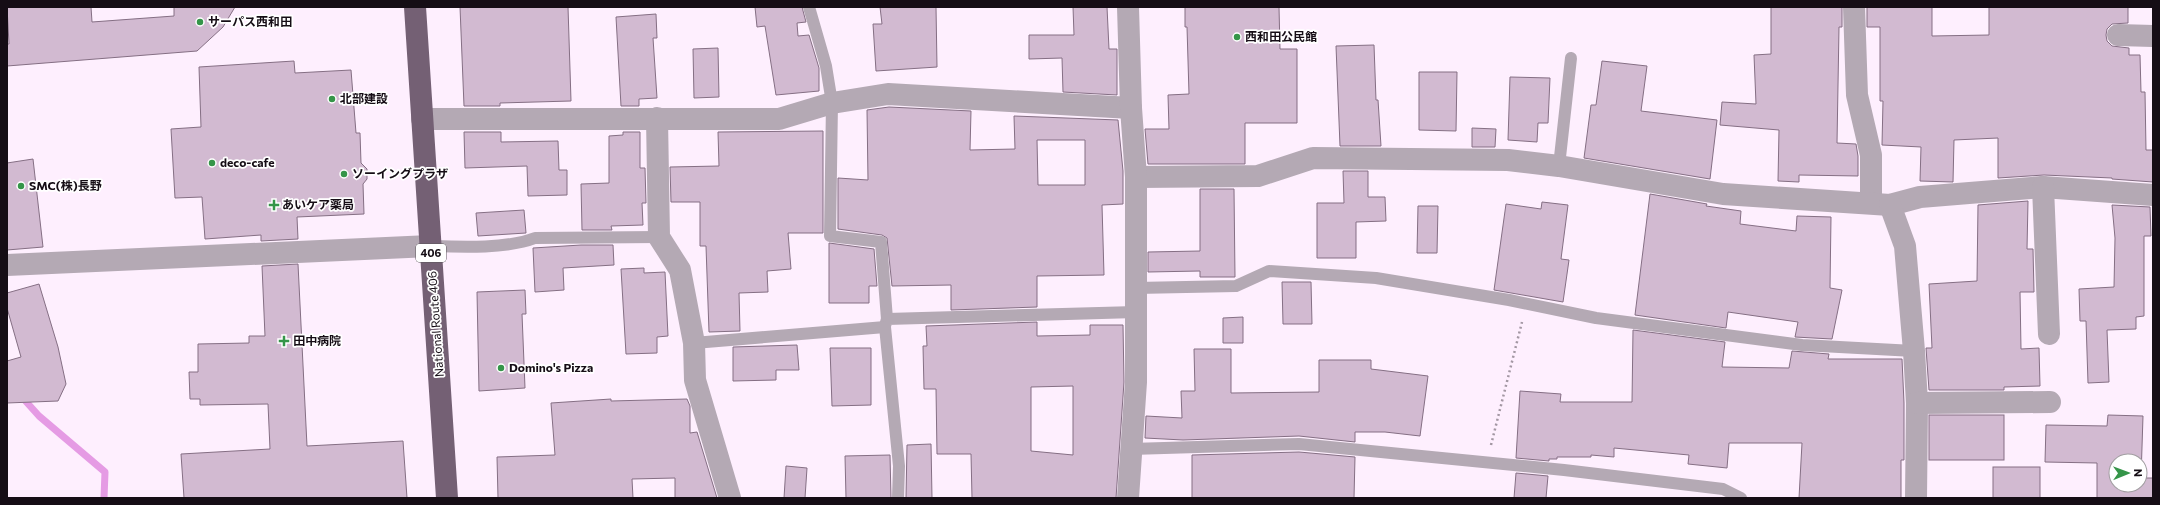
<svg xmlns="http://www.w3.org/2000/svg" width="2160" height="505" font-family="Commissioner,'Noto Sans JP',sans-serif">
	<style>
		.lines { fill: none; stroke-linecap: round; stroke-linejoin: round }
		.stream { stroke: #e59be4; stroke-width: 7 }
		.building { fill: #d2bad1; stroke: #856f84; fill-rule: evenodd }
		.path { stroke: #a397a3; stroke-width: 2.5; stroke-dasharray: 2 3; stroke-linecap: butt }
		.service { stroke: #b4a9b4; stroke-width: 12 }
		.minor { stroke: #b4a9b4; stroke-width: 22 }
		.tertiary { stroke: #b4a9b4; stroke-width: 22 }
		.trunk { stroke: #746074; stroke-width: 22 }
		.poi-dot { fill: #359549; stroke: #fff; stroke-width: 1.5 }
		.labels { text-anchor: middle; stroke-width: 3.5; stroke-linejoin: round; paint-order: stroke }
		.shield { fill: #fff; stroke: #5b565b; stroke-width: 1 }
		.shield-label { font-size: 11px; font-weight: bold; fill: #150d15 }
		.poi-label { font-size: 12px; font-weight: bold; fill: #150d15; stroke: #fff; text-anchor: start }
		.street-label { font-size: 12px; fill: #150d15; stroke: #fff }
	</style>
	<rect width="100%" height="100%" fill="#feeffe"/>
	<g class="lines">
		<polyline class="stream" points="21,396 39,416 105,472 104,498"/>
	</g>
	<g class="building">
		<polygon points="7,7 91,7 92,22 174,16 174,7 235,7 223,27 197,51 7,66 7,44 9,44"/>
		<polygon points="460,7 568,7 571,101 500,103 500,106 464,106"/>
		<polygon points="755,7 802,7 806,22 797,23 798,36 809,35 819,68 819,91 776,95 765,26 757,27"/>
		<polygon points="880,7 936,7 937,67 876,71 873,24 882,24"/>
		<polygon points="1073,7 1107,7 1109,49 1117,49 1117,95 1063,92 1062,58 1029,59 1029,35 1074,35"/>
		<polygon points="1185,7 1279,7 1280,49 1297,49 1297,123 1245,123 1245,164 1148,164 1145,129 1169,129 1168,95 1189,94 1187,27 1185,27"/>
		<polygon points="1771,7 1842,7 1842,27 1839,27 1837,143 1856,144 1858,156 1858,176 1799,175 1799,182 1778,181 1779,130 1720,125 1722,102 1756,104 1754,55 1771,54"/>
		<polygon points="1867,7 1932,7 1932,36 1989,35 1989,7 2128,7 2128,23 2112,24 2107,29 2106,35 2107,41 2112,46 2129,48 2129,55 2140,55 2141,92 2145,92 2146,150 2153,150 2153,182 2112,179 2112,178 2044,175 1998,178 1998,138 1954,140 1953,182 1920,181 1921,147 1882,145 1883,101 1880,101 1880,27 1867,27"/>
		<polygon points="656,14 657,38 653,38 657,98 639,99 639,106 621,106 616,17"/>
		<polygon points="1374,45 1376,100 1378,100 1381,146 1340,146 1336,46"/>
		<polygon points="718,48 719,97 694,98 693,49"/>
		<polygon points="294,61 295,73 351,70 356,133 360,133 361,163 367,169 367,179 363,184 364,214 297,217 298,239 261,241 261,235 205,239 202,197 175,198 171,129 201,127 199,67"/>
		<polygon points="1602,61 1647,66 1641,111 1717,120 1710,179 1584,158 1591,105 1596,105"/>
		<polygon points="1419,72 1457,72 1456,131 1419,130"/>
		<polygon points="1510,77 1550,78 1548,123 1538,123 1537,142 1508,140"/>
		<path d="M889 107 971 111 970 150 1015 149 1014 116 1118 120 1123 171V204L1102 205 1104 275 1037 276V307L951 310V285L892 286 887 238 882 235 838 229V178L868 180 867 110ZM1037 140H1085V185H1038Z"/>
		<polygon points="1472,128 1496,129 1495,147 1472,147"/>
		<polygon points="823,131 823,233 788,233 791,269 767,271 768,292 739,293 740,331 709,332 706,246 700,246 700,202 671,202 670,167 719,166 718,132"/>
		<polygon points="464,132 501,132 501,142 558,141 559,170 567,170 567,195 528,196 527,166 465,168"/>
		<polygon points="623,132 640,132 640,168 645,168 646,203 642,203 643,225 611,226 612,230 582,230 581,184 609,183 609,136 623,135"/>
		<polygon points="33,159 43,247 7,250 7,163"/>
		<polygon points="1343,171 1368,171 1368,197 1385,197 1386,221 1356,222 1356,258 1317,258 1317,203 1344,203"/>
		<polygon points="1200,189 1234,189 1235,277 1200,277 1200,271 1148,272 1148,252 1200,251"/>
		<polygon points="1650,194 1707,204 1706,206 1741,211 1740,224 1796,231 1797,216 1831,217 1830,288 1842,290 1832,339 1795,337 1798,322 1728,312 1726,328 1635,315"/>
		<polygon points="2028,201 2027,249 2033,249 2034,292 2020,292 2021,349 2039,348 2040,386 2004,387 2004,390 1929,390 1926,348 1932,348 1929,284 1977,281 1978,205"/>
		<polygon points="1542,202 1568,205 1561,259 1569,260 1563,302 1494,290 1506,204 1541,209"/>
		<polygon points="2112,205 2150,207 2151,236 2144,236 2144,316 2136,317 2136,329 2107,330 2109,382 2088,383 2086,321 2080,321 2079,289 2114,287 2115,238"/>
		<polygon points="1418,206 1438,206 1437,253 1417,253"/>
		<polygon points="524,210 526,233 478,236 476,213"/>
		<polygon points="829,243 874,249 877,286 869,286 869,303 829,303"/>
		<polygon points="581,245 613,245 614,265 563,268 564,290 535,292 533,248"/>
		<polygon points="298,264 307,446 403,441 407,498 184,498 181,454 270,449 268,404 200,405 200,399 190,399 189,372 198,372 198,344 249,343 249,336 265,336 262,266"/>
		<polygon points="644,268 644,273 665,272 668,336 657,337 657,353 626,354 621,269"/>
		<polygon points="1282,282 1311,282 1312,324 1283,324"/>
		<polygon points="39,284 58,347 66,384 58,401 7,403 7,361 21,357 7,308 7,293"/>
		<polygon points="525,290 526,314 522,314 525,388 479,391 477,292"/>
		<polygon points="1243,317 1243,343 1223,343 1223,318"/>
		<path d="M1037 322V336L1090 335V325H1123L1124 382 1116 498H972L971 454H937L936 389H924L923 346H927L926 326ZM1073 386V455L1031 451V387Z"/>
		<polygon points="1633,330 1725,342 1722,367 1789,368 1792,351 1829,354 1828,359 1902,359 1904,403 1904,460 1901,460 1901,498 1799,498 1802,443 1729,443 1727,468 1688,464 1689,455 1614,448 1614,457 1591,455 1591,457 1557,457 1557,459 1549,459 1549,461 1516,458 1520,391 1561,394 1560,402 1632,402"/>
		<polygon points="797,345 799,370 776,370 776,380 733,381 733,347"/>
		<polygon points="830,348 871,348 871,405 832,406"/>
		<polygon points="1194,349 1231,349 1231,393 1319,392 1319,360 1371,360 1371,369 1428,376 1420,436 1385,432 1355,432 1355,442 1299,436 1183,440 1145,438 1146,416 1182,418 1181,391 1195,391"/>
		<polygon points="611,399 611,401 687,399 690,406 690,433 697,432 717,498 675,498 675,478 632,479 633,498 498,498 497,457 555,455 551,403"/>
		<rect x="1929" y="415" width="75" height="45"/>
		<path d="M2108 415 2143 416 2141 478H2153V498H2097V463L2045 462 2046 425 2107 426ZM2116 461H2140V485H2116Z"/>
		<polygon points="931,444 932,498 906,498 907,445"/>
		<polygon points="1299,452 1355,457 1354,498 1192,498 1192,455"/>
		<polygon points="890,455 891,498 846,498 845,456"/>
		<polygon points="786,466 807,468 805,498 784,498"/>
		<rect x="1993" y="467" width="47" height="31"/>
		<polygon points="1516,473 1548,476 1546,498 1514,498"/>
	</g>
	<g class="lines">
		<polyline class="path" points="1491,445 1522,322"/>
		<g class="service">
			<polyline points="809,7 826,66 832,103 830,236 881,242 887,319"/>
			<polyline points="1559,166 1571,58"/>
			<path d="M430 246C460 247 507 249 535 238L659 237"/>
			<polyline points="1136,288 1236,286 1269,271 1376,278 1509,300 1596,318 1802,345 1914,351"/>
			<polyline points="885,326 887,319 1136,312"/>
			<polyline points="694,343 885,327 899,466 898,498"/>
			<polyline points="1131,449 1299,444 1564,470 1723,489 1741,498"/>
		</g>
		<g class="minor">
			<polyline points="1854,7 1857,95 1871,155 1871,203"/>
			<polyline points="2118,35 2153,36"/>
			<polyline points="657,118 659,237 680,270 694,343 695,380 730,498"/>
			<polyline points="422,119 779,119 832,103 888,94 1131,108"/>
			<polyline points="1136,177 1258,176 1313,158 1508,160 1559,166 1723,194 1890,205 1920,197 2043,187 2153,195"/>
			<polyline points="2043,187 2049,334"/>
			<polyline points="1890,205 1905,246 1914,351 1917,403 1916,498"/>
			<polyline points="1917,403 2050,402"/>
			<polyline points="1128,498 1136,382 1136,177 1131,108 1128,7"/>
		</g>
		<polyline class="tertiary" points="7,265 430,246"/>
		<polyline class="trunk" points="415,7 447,498"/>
	</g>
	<g class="poi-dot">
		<circle cx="200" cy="22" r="4"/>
		<circle cx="1237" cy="37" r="4"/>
		<circle cx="332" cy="99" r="4"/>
		<circle cx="212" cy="163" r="4"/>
		<circle cx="344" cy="174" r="4"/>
		<circle cx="21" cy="186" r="4"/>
		<path d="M272 199h4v4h4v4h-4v4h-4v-4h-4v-4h4z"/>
		<path d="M282 335h4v4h4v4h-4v4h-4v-4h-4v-4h4z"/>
		<circle cx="501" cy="368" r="4"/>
	</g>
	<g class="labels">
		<rect class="shield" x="416" y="244" width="30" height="18" rx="3"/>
		<g class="shield-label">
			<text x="431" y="257">406</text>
		</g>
		<g class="poi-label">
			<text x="208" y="26">サーパス西和田</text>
			<text x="1245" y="41">西和田公民館</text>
			<text x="340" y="103">北部建設</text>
			<text x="220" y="167">deco-cafe</text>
			<text x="352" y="178">ソーイングプラザ</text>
			<text x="29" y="190">SMC(株)長野</text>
			<text x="282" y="209">あいケア薬局</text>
			<text x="293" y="345">田中病院</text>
			<text x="509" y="372">Domino's Pizza</text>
		</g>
		<g class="street-label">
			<text transform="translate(436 324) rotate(-94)" y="4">National Route 406</text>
		</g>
	</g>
	<rect width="2160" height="505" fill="none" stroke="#150d15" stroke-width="16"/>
	<g transform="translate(2128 473) rotate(89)"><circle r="19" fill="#ffffff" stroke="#a19ea1"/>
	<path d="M0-3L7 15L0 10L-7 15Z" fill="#359549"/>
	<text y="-6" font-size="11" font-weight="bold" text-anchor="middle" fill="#150d15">N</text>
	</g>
</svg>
